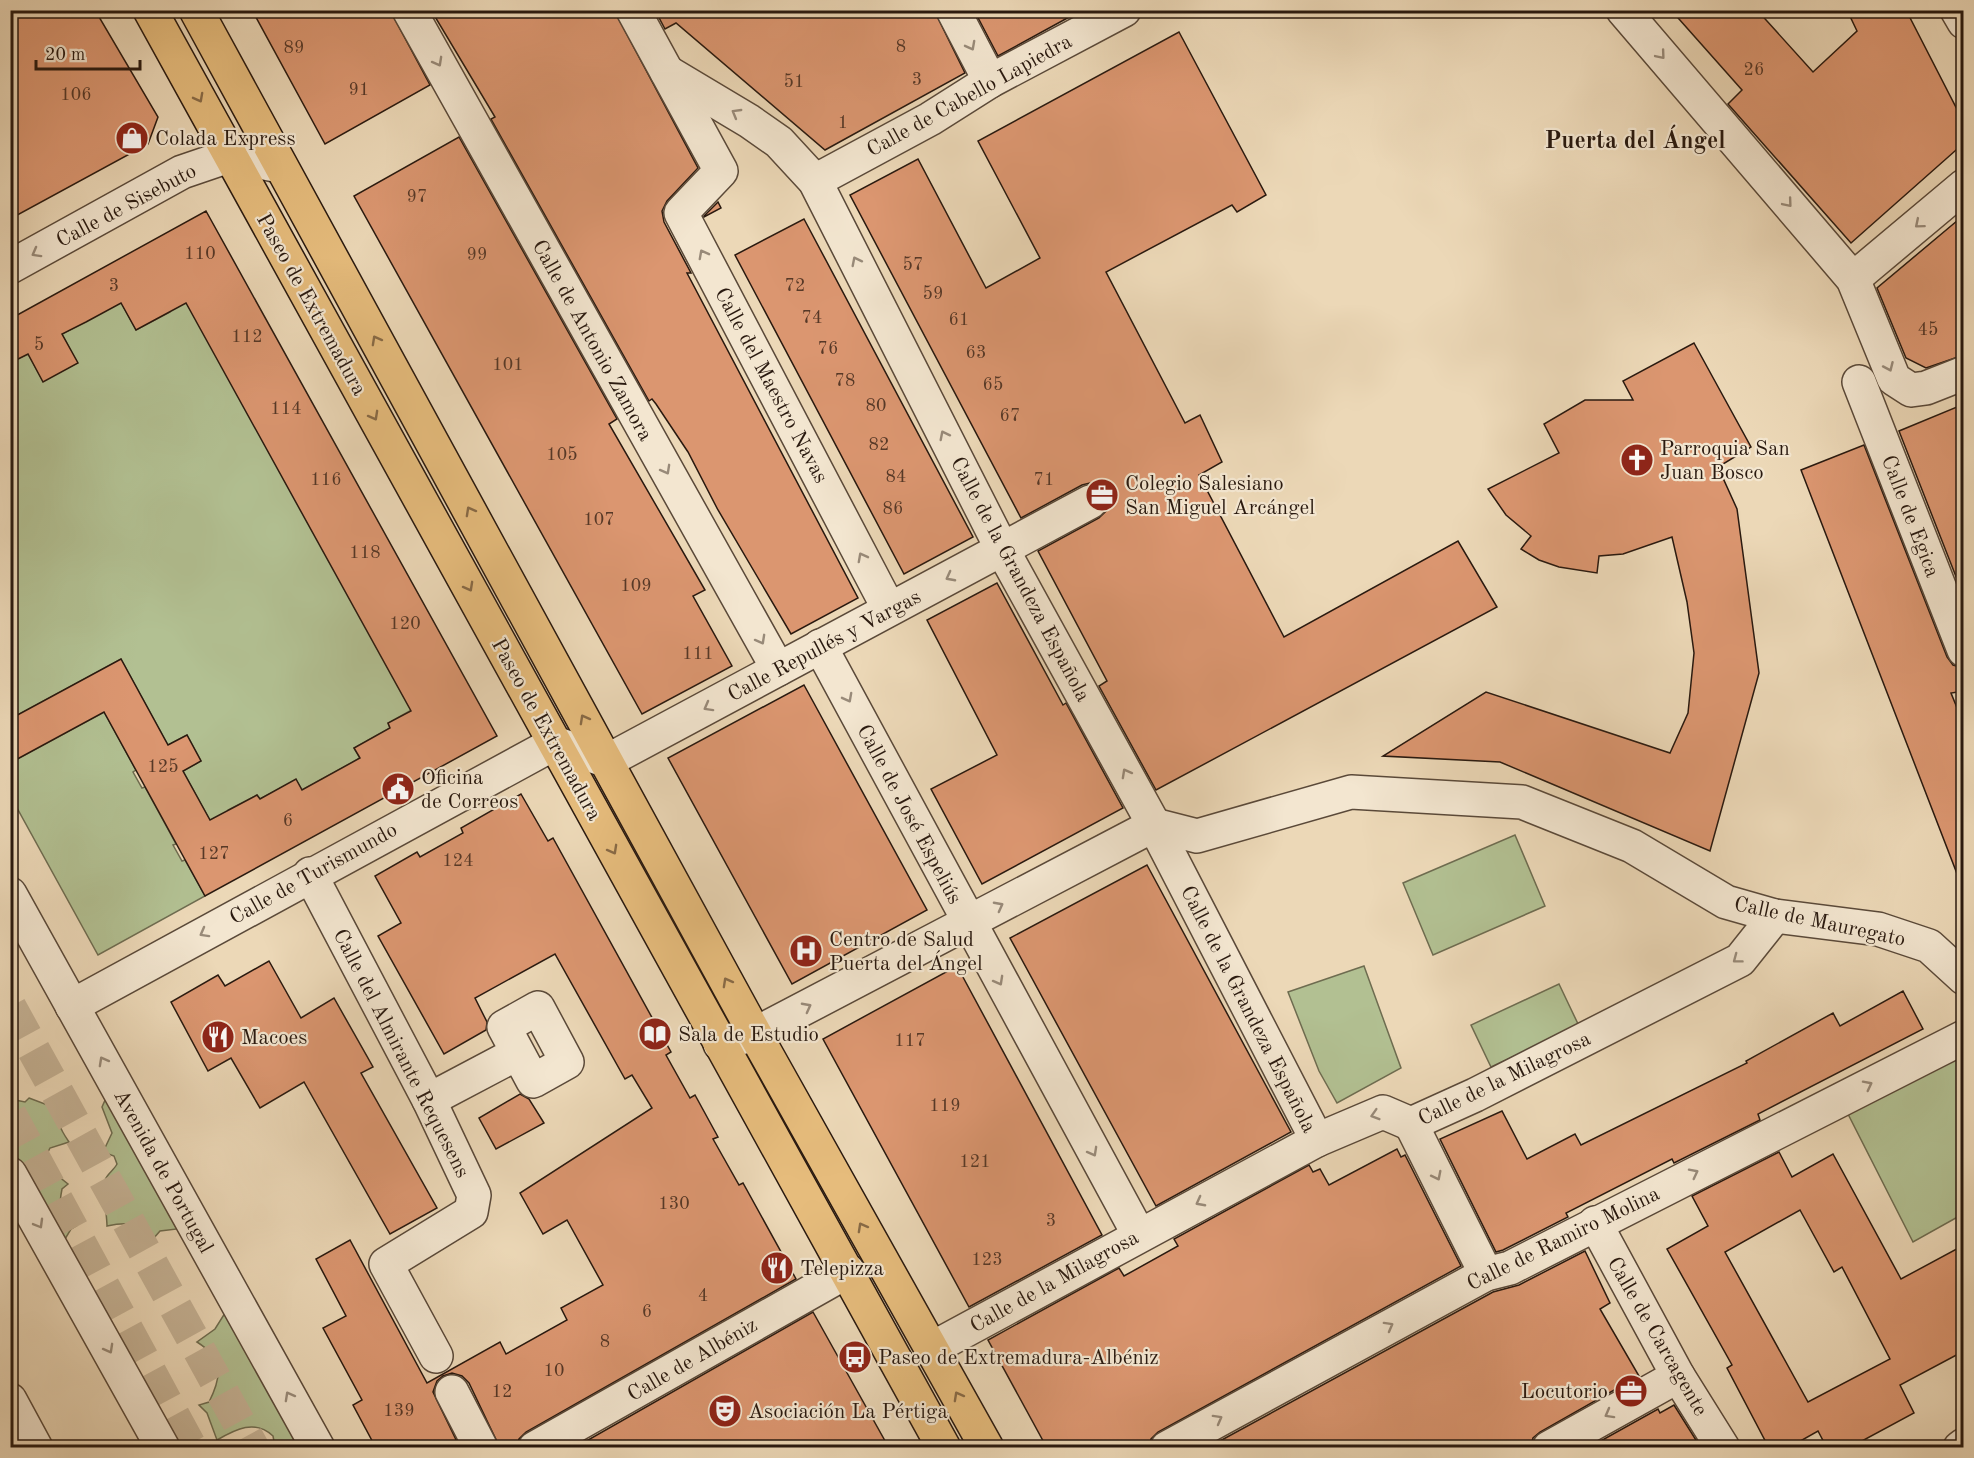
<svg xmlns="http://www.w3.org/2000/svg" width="1974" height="1458" font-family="'Old Standard TT',serif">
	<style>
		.green { fill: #b2c092; stroke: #6e6c50; stroke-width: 1.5 }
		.building { fill: #db9670; stroke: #29190f; stroke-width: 1.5; fill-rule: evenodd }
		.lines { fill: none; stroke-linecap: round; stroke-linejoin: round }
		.highway-tunnel { stroke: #c5b295; stroke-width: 33; stroke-dasharray: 33 16; stroke-linecap: butt }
		.minor-casing { stroke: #5a4939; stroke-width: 36 }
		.major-casing { stroke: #29190f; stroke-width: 36 }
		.minor { stroke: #f3e6d0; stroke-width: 33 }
		.major { stroke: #e6bc7c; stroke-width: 33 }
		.oneway { stroke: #988a79 }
		.oneway2 { stroke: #886a46 }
		.labels { text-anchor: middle; stroke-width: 4.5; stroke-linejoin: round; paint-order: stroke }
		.number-label { font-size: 18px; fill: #563827 }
		.street-label { font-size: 21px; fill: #29190f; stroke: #f3e6d0 }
		.poi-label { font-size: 21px; fill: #29190f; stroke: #f3e6d0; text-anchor: start }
		.quarter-label { font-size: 24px; font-weight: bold; fill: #29190f; stroke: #f3e6d0 }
	</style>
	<rect width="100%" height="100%" fill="#ecd8b7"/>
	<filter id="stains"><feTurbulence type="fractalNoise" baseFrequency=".00333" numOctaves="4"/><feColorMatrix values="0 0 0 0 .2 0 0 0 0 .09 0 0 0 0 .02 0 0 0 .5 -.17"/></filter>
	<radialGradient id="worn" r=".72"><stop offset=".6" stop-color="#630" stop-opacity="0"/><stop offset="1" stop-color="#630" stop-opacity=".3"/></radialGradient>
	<g class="green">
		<polygon points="176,271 417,707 388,723 390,728 354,748 360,758 302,790 296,780 260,799 257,795 228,810 218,835 183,771 201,761 187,735 168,745 121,659 18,715 10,702 10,363 28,354 43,381 77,363 62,334 121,302 136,330 170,312"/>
		<polygon points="104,712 136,770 133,772 142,788 145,787 176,844 173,845 182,861 185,860 205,896 98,955 11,797 10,763"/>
		<polygon points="1515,835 1545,906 1433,955 1403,883"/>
		<polygon points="1364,966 1401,1068 1337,1103 1319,1071 1288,992"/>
		<polygon points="1559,984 1579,1026 1491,1067 1471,1025"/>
		<polygon points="1958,1055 1963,1058 1963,1214 1913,1242 1848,1114"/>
		<path d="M29 1098 50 1106 58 1103C55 1119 60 1129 69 1142L50 1148 46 1156 48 1168 68 1184 62 1189C58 1208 60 1217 76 1226L71 1229 62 1244 11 1151 10 1099 25 1102Z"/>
		<path d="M106 1098 177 1229 160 1231 153 1239C142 1222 126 1222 107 1226 107 1215 102 1187 105 1180 107 1174 114 1170 117 1164L114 1156 103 1152 112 1133 102 1107Z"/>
		<path d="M225 1313 300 1447H275L273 1436C255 1419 236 1429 217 1440L207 1413 199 1405 209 1402C222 1376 224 1359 197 1342L215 1329Z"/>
	</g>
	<g class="building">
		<polygon points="10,10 95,10 158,117 148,144 10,219"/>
		<polygon points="252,10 390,10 430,85 325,144"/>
		<polygon points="431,10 614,10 698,168 667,201 662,211 664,222 691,273 687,273 858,598 791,634 718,510 688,452 656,404 652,399 649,401 491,119 495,117"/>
		<polygon points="655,10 934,10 965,73 825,150 676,23 665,29"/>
		<polygon points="974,10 1082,10 998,56"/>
		<polygon points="1671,10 1757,10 1813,72 1857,31 1847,10 1906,10 1964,123 1964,143 1851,243 1728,104 1742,90"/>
		<polygon points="1179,32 1266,195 1237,212 1232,205 1106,272 1185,423 1200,415 1222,462 1199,475 1284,637 1458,541 1497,607 1156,790 1099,686 1107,681 1038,551 1099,518 1106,511 1109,503 1107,494 1099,486 1090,483 1082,485 1021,518 850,195 918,159 986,288 1040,258 978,141"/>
		<polygon points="459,137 617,419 609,424 705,590 693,596 732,666 642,714 354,196"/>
		<polygon points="718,202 721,208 704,217 704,216"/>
		<polygon points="206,211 497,736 205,896 104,712 10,763 10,719 121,659 168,745 187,735 201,761 183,771 210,820 257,795 260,799 296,779 302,790 360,758 354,748 390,728 388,723 411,711 186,303 136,330 121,303 86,322 62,334 78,363 43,382 28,354 10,363 10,319"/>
		<polygon points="1964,215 1964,355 1926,368 1906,358 1877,288"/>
		<polygon points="804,219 973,537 904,574 735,255"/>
		<polygon points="1694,343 1751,447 1718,467 1737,509 1759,673 1710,851 1500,762 1383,756 1486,692 1670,753 1688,713 1694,653 1687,602 1672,537 1623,554 1599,556 1597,573 1559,567 1539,560 1521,549 1531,536 1506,515 1488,489 1559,453 1544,424 1585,400 1633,400 1623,381"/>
		<polygon points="1964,404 1964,597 1899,431"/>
		<polygon points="1864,445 1947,657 1953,665 1964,668 1964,691 1951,693 1964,725 1964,883 1961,884 1801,470"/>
		<polygon points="997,583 1063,705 1066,703 1123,808 982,884 931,789 997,755 927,620"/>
		<polygon points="804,685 927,910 792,984 668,758"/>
		<polygon points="521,794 548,841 553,838 671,1052 666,1055 690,1098 695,1095 718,1137 713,1139 739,1185 743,1183 796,1279 526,1432 519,1439 516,1448 500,1448 469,1383 462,1376 452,1373 443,1376 437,1381 433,1392 460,1448 376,1448 353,1405 362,1400 323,1328 346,1316 316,1259 350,1240 427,1383 500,1342 506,1354 567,1320 561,1308 603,1285 567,1220 543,1234 520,1193 652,1108 632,1075 625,1079 555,954 475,998 487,1022 486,1030 444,1054 378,936 401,923 375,876 417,852 420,857 463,833 461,828"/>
		<polygon points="1147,865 1291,1132 1156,1206 1010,938"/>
		<polygon points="269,961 301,1018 334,998 373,1067 361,1073 437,1208 390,1234 304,1082 260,1108 231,1058 208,1071 171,1002 218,975 225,986"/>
		<polygon points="957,966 1102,1235 969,1307 823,1039"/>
		<polygon points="1903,991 1923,1029 1758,1114 1760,1120 1674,1163 1672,1159 1566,1213 1568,1217 1503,1250 1496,1252 1440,1139 1502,1111 1527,1159 1575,1134 1581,1145 1747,1063 1746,1061 1833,1013 1840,1026"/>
		<polygon points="520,1094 529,1099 544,1123 496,1149 479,1118"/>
		<polygon points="1397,1149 1401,1157 1405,1155 1461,1266 1158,1432 1151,1439 1148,1448 1047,1448 988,1340 1119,1268 1124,1276 1178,1246 1174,1239 1309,1165 1313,1172 1320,1169 1329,1185"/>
		<path d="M1779 1152 1792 1177 1833 1154 1901 1279 1964 1245V1351L1900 1385 1914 1413 1849 1448H1827L1818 1431 1788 1448H1769L1727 1368 1732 1365 1667 1249 1708 1226 1692 1196ZM1800 1210 1834 1272 1842 1267 1890 1359 1808 1402 1725 1252Z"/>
		<polygon points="1585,1251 1610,1303 1600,1309 1639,1376 1540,1432 1533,1438 1530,1448 1207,1448 1493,1292 1519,1285"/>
		<polygon points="813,1312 889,1448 574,1448"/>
		<polygon points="1674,1405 1701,1448 1588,1448 1658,1409 1660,1413"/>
	</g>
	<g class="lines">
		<g class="highway-tunnel">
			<polyline points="10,1007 253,1448"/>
			<polyline points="10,1114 191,1448"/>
		</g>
		<defs>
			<g id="minor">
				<polyline points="409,10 778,669"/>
				<polyline points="633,10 721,171 681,213 889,609"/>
				<polyline points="953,10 990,81"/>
				<polyline points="1623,10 1853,279 1894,379 1911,390 1926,388 1964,373"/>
				<polyline points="1957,10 1964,22"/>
				<polyline points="667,72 749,121 779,142 815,181 1002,549 1154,825 1317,1140"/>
				<polyline points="815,181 930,119 990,81 1124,10"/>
				<polyline points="10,267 182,172 229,156 280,166"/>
				<polyline points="1853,279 1964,186"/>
				<polyline points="1859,382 1964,650"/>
				<polyline points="820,646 1139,1235"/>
				<polyline points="1154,825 1197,836 1351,792 1522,802 1632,846 1726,902 1775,916 1878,929 1929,946 1964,978"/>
				<polyline points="310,874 429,1100 474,1195 471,1212 386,1264 436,1356"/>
				<polyline points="10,894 318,1448"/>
				<polyline points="72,1006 555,743 607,761 1090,502"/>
				<polyline points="720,1044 755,1034 1154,825"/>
				<polyline points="429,1100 518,1053 533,1081 567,1062 538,1008 504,1027 518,1053"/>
				<polyline points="1411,1124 1486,1274"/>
				<polyline points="10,1174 163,1448"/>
				<polyline points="1595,1223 1678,1376 1723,1448"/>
				<polyline points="931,1349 1317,1140 1383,1112 1411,1124 1475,1095 1740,960 1775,916"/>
				<polyline points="452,1392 481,1448"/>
				<polyline points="10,1400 36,1448"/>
				<polyline points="535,1448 848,1271"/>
				<polyline points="1167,1448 1486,1274 1510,1268 1964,1037"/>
				<polyline points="1549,1448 1678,1376"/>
				<polyline points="1960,1448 1964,1445"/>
			</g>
			<g id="major">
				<polyline points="150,10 944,1448"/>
				<polyline points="196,10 755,1034 987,1448"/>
			</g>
		</defs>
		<use href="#minor" class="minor-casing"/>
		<use href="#major" class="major-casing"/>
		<use href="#minor" class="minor"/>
		<use href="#major" class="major"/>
	</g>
	<defs><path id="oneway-chevron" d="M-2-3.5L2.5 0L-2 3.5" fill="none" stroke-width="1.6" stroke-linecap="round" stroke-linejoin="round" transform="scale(1.5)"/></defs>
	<g class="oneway">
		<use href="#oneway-chevron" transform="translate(971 46) rotate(62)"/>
		<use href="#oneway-chevron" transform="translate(1661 55) rotate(50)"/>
		<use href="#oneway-chevron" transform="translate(438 62) rotate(61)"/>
		<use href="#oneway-chevron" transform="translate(736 113) rotate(-150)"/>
		<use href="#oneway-chevron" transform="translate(1788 203) rotate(50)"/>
		<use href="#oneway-chevron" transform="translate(1919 224) rotate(140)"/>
		<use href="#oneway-chevron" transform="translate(36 253) rotate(151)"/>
		<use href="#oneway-chevron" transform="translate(703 254) rotate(-118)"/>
		<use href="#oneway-chevron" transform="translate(856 261) rotate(-117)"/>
		<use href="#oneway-chevron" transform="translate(1889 367) rotate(66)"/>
		<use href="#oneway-chevron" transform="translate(944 435) rotate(-117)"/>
		<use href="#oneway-chevron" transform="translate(666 470) rotate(61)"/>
		<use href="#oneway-chevron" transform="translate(862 557) rotate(-118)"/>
		<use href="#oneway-chevron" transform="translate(950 577) rotate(152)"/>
		<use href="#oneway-chevron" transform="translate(761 640) rotate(61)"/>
		<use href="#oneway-chevron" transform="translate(848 698) rotate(62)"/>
		<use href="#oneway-chevron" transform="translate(708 707) rotate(151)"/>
		<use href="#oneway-chevron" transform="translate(1126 773) rotate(-119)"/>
		<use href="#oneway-chevron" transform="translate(999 906) rotate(-28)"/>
		<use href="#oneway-chevron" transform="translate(204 933) rotate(151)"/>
		<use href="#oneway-chevron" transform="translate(1737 959) rotate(143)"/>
		<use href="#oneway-chevron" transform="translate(999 981) rotate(61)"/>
		<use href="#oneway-chevron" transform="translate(807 1007) rotate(-28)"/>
		<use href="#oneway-chevron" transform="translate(103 1061) rotate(-119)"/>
		<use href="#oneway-chevron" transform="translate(1868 1085) rotate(-27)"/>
		<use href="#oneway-chevron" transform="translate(1375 1115) rotate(163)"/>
		<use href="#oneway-chevron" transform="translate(1093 1152) rotate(61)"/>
		<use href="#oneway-chevron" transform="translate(1694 1173) rotate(-27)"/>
		<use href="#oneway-chevron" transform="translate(1437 1176) rotate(63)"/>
		<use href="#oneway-chevron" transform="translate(1200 1202) rotate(152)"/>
		<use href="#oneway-chevron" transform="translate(39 1224) rotate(60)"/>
		<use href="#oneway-chevron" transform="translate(1389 1326) rotate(-29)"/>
		<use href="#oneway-chevron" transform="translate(109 1349) rotate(61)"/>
		<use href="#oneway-chevron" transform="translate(289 1396) rotate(-119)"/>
		<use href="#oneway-chevron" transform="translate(1609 1414) rotate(151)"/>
		<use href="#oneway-chevron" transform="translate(1218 1419) rotate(-29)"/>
	</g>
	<g class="oneway2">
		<use href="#oneway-chevron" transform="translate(199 98) rotate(62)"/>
		<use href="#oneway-chevron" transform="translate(376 340) rotate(-119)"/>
		<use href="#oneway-chevron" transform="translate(374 416) rotate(61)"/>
		<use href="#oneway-chevron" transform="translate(470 511) rotate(-119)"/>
		<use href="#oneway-chevron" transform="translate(469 587) rotate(61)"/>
		<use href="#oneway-chevron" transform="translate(584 719) rotate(-119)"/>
		<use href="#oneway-chevron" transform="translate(613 850) rotate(61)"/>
		<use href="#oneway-chevron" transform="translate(727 982) rotate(-119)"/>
		<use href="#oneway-chevron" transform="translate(862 1227) rotate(-119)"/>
		<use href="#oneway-chevron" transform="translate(958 1396) rotate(-119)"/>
	</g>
	<defs>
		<symbol id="shop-disc" viewBox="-11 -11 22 22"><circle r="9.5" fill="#8f2418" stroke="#f3e6d0"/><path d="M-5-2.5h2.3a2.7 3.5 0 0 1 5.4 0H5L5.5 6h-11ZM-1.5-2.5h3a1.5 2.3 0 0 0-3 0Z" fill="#fff"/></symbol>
		<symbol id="church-disc" viewBox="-11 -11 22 22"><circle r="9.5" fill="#8f2418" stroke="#f3e6d0"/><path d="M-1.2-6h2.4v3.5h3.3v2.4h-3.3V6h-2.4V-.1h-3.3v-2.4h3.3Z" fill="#fff"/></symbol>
		<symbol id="office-disc" viewBox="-11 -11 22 22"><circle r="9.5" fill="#8f2418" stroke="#f3e6d0"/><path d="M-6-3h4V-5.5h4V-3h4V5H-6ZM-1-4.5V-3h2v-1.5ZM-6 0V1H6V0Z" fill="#fff"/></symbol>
		<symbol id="civic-disc" viewBox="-11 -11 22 22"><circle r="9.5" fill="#8f2418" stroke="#f3e6d0"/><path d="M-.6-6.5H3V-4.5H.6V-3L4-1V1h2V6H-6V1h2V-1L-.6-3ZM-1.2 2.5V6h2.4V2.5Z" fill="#fff"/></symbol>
		<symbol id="hospital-disc" viewBox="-11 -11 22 22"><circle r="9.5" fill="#8f2418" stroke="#f3e6d0"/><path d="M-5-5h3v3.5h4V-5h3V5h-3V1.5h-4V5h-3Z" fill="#fff"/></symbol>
		<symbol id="library-disc" viewBox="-11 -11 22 22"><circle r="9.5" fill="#8f2418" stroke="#f3e6d0"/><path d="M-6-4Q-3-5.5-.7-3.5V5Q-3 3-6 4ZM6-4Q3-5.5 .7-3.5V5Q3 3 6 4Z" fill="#fff"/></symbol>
		<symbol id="restaurant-disc" viewBox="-11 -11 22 22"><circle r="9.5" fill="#8f2418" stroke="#f3e6d0"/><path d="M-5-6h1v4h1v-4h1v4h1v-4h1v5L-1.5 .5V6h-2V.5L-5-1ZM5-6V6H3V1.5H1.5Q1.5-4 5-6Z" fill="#fff"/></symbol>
		<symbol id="bus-disc" viewBox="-11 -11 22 22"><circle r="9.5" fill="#8f2418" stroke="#f3e6d0"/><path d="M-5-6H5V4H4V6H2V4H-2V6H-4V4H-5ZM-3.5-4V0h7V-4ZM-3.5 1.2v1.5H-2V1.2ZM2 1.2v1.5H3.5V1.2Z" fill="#fff"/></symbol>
		<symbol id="theatre-disc" viewBox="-11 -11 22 22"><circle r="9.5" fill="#8f2418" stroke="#f3e6d0"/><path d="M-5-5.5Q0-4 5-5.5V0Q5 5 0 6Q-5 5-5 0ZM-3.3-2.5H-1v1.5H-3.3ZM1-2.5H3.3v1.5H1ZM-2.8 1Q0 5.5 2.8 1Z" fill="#fff"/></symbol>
	</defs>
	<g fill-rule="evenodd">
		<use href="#shop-disc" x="113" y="119" width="38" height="38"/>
		<use href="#church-disc" x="1618" y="441" width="38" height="38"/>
		<use href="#office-disc" x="1083" y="476" width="38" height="38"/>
		<use href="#civic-disc" x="379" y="770" width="38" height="38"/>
		<use href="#hospital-disc" x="787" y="932" width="38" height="38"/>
		<use href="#library-disc" x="636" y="1015" width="38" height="38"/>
		<use href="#restaurant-disc" x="199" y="1018" width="38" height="38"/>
		<use href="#restaurant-disc" x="758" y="1249" width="38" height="38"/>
		<use href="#bus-disc" x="836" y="1338" width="38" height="38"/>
		<use href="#office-disc" x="1612" y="1372" width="38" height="38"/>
		<use href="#theatre-disc" x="706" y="1392" width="38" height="38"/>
	</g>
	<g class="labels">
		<g class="number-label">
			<text x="901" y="52">8</text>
			<text x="294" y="53">89</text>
			<text x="1754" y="75">26</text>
			<text x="917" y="85">3</text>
			<text x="794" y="87">51</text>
			<text x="359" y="95">91</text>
			<text x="76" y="100">106</text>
			<text x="843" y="128">1</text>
			<text x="417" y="202">97</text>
			<text x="200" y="259">110</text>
			<text x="477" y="260">99</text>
			<text x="913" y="270">57</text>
			<text x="114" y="291">3</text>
			<text x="795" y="291">72</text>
			<text x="933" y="299">59</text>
			<text x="812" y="323">74</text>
			<text x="959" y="325">61</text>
			<text x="1928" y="335">45</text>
			<text x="247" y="342">112</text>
			<text x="39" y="350">5</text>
			<text x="828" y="354">76</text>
			<text x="976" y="358">63</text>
			<text x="508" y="370">101</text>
			<text x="845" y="386">78</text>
			<text x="993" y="390">65</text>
			<text x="876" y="411">80</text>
			<text x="286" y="414">114</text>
			<text x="1010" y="421">67</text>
			<text x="879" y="450">82</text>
			<text x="562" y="460">105</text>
			<text x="896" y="482">84</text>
			<text x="326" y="485">116</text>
			<text x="1044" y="485">71</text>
			<text x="893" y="514">86</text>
			<text x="599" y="525">107</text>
			<text x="365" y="558">118</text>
			<text x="636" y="591">109</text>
			<text x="405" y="629">120</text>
			<text x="698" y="659">111</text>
			<text x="163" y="772">125</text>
			<text x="288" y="826">6</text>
			<text x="214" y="859">127</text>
			<text x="458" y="866">124</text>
			<text x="910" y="1046">117</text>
			<text x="945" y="1111">119</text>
			<text x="975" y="1167">121</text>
			<text x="674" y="1209">130</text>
			<text x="1051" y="1226">3</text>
			<text x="987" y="1265">123</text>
			<text x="703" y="1301">4</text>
			<text x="647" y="1317">6</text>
			<text x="605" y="1347">8</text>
			<text x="554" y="1376">10</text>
			<text x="502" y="1397">12</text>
			<text x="399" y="1416">139</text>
		</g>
		<g class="street-label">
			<text transform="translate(969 95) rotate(-29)" y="7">Calle de Cabello Lapiedra</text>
			<text transform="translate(126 205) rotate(-28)" y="7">Calle de Sisebuto</text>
			<text transform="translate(312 304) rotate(61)" y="7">Paseo de Extremadura</text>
			<text transform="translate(593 340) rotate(61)" y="7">Calle de Antonio Zamora</text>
			<text transform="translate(772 385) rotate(62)" y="7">Calle del Maestro Navas</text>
			<text transform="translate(1911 516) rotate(69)" y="7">Calle de Egica</text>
			<text transform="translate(1021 579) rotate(62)" y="7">Calle de la Grandeza Española</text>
			<text transform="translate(824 645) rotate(-28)" y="7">Calle Repullés y Vargas</text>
			<text transform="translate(547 729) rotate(61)" y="7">Paseo de Extremadura</text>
			<text transform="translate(910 814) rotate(62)" y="7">Calle de José Espeliús</text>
			<text transform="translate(313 873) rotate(-29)" y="7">Calle de Turismundo</text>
			<text transform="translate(1820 921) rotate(12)" y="7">Calle de Mauregato</text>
			<text transform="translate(1249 1009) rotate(63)" y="7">Calle de la Grandeza Española</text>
			<text transform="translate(402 1053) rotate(63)" y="7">Calle del Almirante Requesens</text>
			<text transform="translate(1504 1078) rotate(-26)" y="7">Calle de la Milagrosa</text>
			<text transform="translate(164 1171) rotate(61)" y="7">Avenida de Portugal</text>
			<text transform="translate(1563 1238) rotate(-26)" y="7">Calle de Ramiro Molina</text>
			<text transform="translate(1054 1281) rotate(-29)" y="7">Calle de la Milagrosa</text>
			<text transform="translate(1658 1336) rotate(60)" y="7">Calle de Carcagente</text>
			<text transform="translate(692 1359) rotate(-30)" y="7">Calle de Albéniz</text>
		</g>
		<g class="poi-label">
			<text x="155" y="145">Colada Express</text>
			<text x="1660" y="455">Parroquia San<tspan x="1660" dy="24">Juan Bosco</tspan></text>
			<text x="1125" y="490">Colegio Salesiano<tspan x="1125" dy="24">San Miguel Arcángel</tspan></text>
			<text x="421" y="784">Oficina<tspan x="421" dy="24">de Correos</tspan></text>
			<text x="829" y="946">Centro de Salud<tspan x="829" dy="24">Puerta del Ángel</tspan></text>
			<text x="678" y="1041">Sala de Estudio</text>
			<text x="241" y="1044">Macoes</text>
			<text x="800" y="1275">Telepizza</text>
			<text x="878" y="1364">Paseo de Extremadura-Albéniz</text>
			<text x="1608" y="1398" text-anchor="end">Locutorio</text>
			<text x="748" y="1418">Asociación La Pértiga</text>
		</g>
		<g class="quarter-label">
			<text x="1635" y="148">Puerta del Ángel</text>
		</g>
	</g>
	<rect width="1974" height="1458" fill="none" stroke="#ecd8b7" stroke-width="36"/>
	<rect x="12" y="12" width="1950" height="1434" fill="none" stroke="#29190f" stroke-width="3"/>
	<rect x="18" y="18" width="1938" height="1422" fill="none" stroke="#29190f" stroke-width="1.5"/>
	<path d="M36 60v9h104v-9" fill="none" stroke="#29190f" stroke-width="3"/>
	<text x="45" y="60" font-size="18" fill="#29190f" stroke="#f3e6d0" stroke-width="4.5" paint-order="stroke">20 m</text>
	<rect width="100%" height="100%" filter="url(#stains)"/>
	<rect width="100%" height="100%" fill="url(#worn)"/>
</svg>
